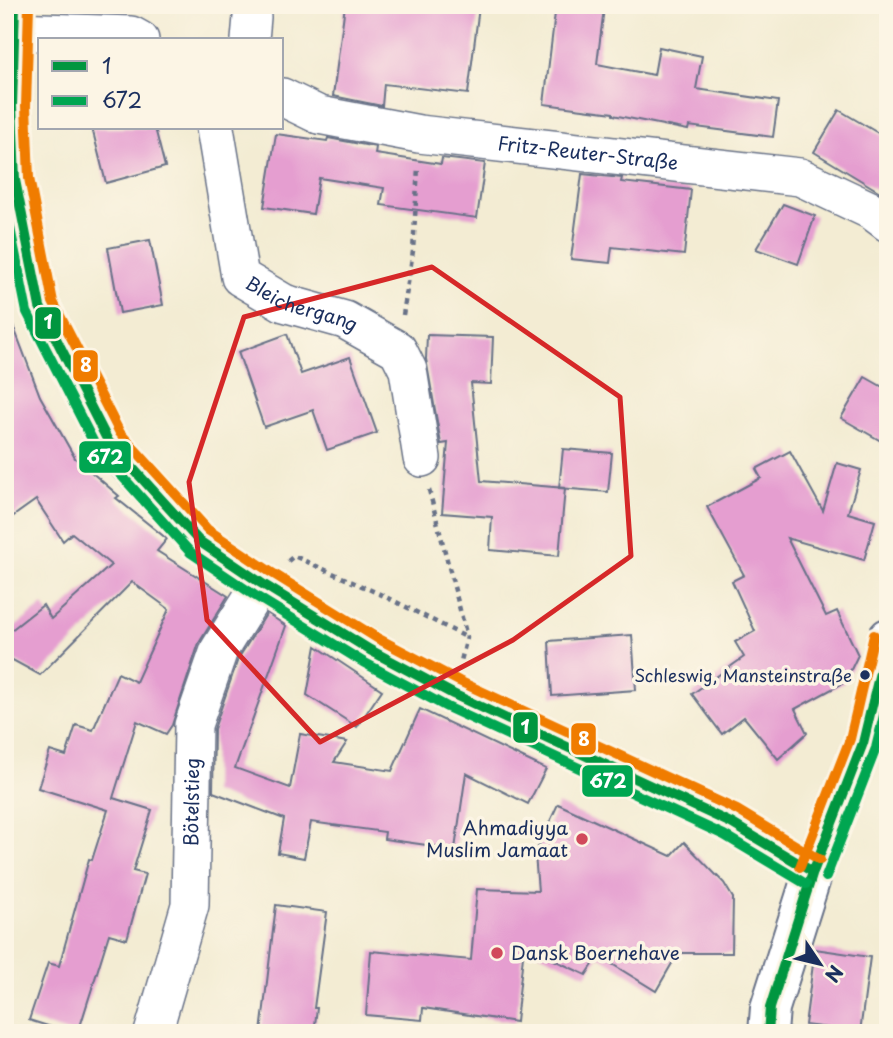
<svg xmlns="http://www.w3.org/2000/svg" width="893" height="1038" font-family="'Playpen Sans',sans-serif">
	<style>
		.building { fill: #e59ed0 }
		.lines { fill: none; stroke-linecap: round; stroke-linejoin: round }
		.minor-casing { stroke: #677187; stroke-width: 40 }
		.tertiary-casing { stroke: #677187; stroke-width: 42 }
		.path { stroke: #677187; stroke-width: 4.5; stroke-dasharray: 5 5; stroke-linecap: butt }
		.minor { stroke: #fff; stroke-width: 37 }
		.tertiary { stroke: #fff; stroke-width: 38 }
		.bus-1-casing { stroke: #fcf5e5; stroke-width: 16 }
		.bus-2-casing { stroke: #fcf5e5; stroke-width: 16 }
		.bus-3-casing { stroke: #fcf5e5; stroke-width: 16 }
		.bus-1 { stroke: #00963f; stroke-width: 10 }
		.bus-2 { stroke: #00a651; stroke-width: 10 }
		.bus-3 { stroke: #f07c00; stroke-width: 10 }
		.marked { fill: none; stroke: #d62828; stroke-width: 5; stroke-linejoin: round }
		.bus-dot { fill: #1b2f5e; stroke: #fcf5e5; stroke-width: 2.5 }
		.poi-dot { fill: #d1495b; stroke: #fcf5e5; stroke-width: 2.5 }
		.labels { text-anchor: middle; stroke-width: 7; stroke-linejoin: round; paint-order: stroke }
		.bus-label { font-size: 17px; fill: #1b2f5e; stroke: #fcf5e5; text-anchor: end }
		.street-label { font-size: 19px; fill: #1b2f5e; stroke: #fcf5e5 }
		.poi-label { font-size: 19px; fill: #1b2f5e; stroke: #fcf5e5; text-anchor: end }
		.line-badge { stroke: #fcf5e5; stroke-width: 2.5 }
		.badge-label { font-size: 19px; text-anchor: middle; font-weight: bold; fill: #fff }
	</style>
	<rect width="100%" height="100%" fill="#fcf5e5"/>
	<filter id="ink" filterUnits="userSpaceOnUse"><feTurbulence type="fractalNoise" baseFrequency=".0143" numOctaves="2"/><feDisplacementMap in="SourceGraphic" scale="14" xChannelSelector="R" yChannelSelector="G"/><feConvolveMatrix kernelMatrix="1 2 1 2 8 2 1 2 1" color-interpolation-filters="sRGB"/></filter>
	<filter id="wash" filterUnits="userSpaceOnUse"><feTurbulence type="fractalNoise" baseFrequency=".00686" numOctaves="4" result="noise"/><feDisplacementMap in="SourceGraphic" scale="28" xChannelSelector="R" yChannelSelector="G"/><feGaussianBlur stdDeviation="1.57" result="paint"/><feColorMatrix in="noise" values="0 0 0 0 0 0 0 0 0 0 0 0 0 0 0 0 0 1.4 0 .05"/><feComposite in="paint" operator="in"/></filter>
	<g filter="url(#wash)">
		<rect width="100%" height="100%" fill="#f3ecd3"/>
		<g id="blocks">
			<g class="building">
				<polygon points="345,5 462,5 479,7 468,94 384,84 382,106 333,96"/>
				<polygon points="556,5 604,8 597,64 654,75 659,47 702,56 696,89 778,101 773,137 689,126 688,130 613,115 613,113 544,104"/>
				<polygon points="839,110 888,139 888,179 880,192 814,152"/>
				<polygon points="92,128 155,128 165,167 106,183"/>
				<polygon points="276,134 327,141 328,138 376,147 375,154 441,164 442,158 485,163 477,218 381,205 384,188 319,178 313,214 264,207"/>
				<polygon points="582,174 622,178 621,182 691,190 684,255 612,247 610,263 571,259"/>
				<polygon points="783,204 815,216 798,264 756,249"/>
				<polygon points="150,240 163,305 120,313 108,248"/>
				<polygon points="5,312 8,312 40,396 75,458 119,496 116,498 167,539 157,551 228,596 199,643 172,725 166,734 137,721 113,798 152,810 133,871 145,874 127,939 109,934 78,1033 70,1033 29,1020 48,963 59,966 89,859 92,860 108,810 38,788 50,751 66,756 76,725 93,730 118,673 136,682 169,609 132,582 40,675 5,656 5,635 43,605 51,619 111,565 72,533 63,541 36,500 5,522"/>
				<polygon points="287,334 301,374 350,357 377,433 327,450 313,410 264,427 238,352"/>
				<polygon points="427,335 493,337 491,384 471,383 481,481 565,488 559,556 490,550 492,517 442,513 448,443 441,444 426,359"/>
				<polygon points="865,377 888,390 888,445 841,418"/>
				<polygon points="563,449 612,453 608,492 559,488"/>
				<polygon points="790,451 823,511 837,463 861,470 848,513 875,521 864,560 787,538 826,616 837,611 858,655 845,682 795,709 807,733 778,759 744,717 722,734 692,694 744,657 735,642 755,631 732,581 744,575 707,507 761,478 756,469"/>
				<polygon points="267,613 286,626 235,768 290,788 300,734 347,742 334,762 392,771 420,709 546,769 528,804 466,773 455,849 384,839 385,832 311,822 304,858 278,853 284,819 213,792 214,729 238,659"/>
				<polygon points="632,635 636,690 552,696 549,641"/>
				<polygon points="316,646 382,690 357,727 307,695"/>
				<polygon points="558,804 671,856 684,842 724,883 733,898 732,953 678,953 656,991 599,956 586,975 524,946 516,1022 423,1008 422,1020 366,1015 371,951 471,960 477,889 538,891 535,854"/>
				<polygon points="276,905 327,912 314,1008 317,1008 314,1033 261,1033"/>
				<polygon points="815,949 870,957 860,1032 805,1025"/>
			</g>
		</g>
	</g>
	<g filter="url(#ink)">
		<use href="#blocks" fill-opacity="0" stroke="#677187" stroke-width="2"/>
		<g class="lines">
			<defs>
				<g id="minor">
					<polyline points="13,31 131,35 140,40"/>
					<polyline points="250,40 252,17"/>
					<path id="s1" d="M282 97 319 115 419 134 800 177 872 211 888 223"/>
					<path id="s2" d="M215 128 240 277 284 303 345 320 398 350 408 370 422 458"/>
					<path id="s3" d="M153 1033 190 905 193 725 219 650 261 583"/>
				</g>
				<g id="tertiary">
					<polyline points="15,5 12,106 15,180 40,307 108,441 199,541 261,583 370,650 453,694 731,823 813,872"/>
					<polyline points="768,1033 770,1008 813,872 863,743 888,638"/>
				</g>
			</defs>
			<use href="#minor" class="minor-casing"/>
			<use href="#tertiary" class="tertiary-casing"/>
			<g class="path">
				<polyline points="403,315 413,251 418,167"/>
				<polyline points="429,490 467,637 461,661"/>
				<polyline points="288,561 294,556 382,595 466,637"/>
			</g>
			<use href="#minor" class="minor"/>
			<use href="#tertiary" class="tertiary"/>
			<defs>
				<g id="bus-1">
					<polyline points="15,5 12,106 15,180 40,307 108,441 199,541 261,583 370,650 453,694 731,823 813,872"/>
					<polyline points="768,1033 770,1008 813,872 863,743 888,639"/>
				</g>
				<g id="bus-2">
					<polyline points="5,203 27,312 96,447 190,552 254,595 363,662 447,707 724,835 806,884"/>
					<polyline points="826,877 876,748 888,699"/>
				</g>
				<g id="bus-3">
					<polyline points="29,5 26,106 29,178 53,302 120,433 208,530 269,571 377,638 459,681 737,810 820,860"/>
					<polyline points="800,867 850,739 874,635"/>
				</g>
			</defs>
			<use href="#bus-1" class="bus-1-casing"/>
			<use href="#bus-2" class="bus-2-casing"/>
			<use href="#bus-3" class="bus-3-casing"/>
			<use href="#bus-1" class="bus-1"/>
			<use href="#bus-2" class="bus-2"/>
			<use href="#bus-3" class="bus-3"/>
		</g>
	</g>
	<path class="marked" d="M432 267 620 397 631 556 513 640 320 742 207 620 189 482 244 317Z"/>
	<circle class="bus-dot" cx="865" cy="675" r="6"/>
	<g class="poi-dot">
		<circle cx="582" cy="839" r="7"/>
		<circle cx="497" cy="953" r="7"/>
	</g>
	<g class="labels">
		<g class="bus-label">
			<text x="852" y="682">Schleswig, Mansteinstraße</text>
		</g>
		<g class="street-label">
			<text dy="7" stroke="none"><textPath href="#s1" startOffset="313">Fritz-Reuter-Straße</textPath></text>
			<text dy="7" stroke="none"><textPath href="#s2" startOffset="219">Bleichergang</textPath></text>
			<text dy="7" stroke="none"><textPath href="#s3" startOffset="236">Bötelstieg</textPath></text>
		</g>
		<g class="poi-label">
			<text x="568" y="835">Ahmadiyya<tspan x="568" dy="22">Muslim Jamaat</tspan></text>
			<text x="511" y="960" text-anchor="start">Dansk Boernehave</text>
		</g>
	</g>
	<g class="line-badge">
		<rect x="34" y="306" width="28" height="34" rx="7" fill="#00963f"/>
		<rect x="72" y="349" width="27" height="34" rx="7" fill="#f07c00"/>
		<rect x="78" y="440" width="54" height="34" rx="7" fill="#00a651"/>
		<rect x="512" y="711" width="27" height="33" rx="7" fill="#00963f"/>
		<rect x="570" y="722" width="27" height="34" rx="7" fill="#f07c00"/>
		<rect x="581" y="764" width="53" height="34" rx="7" fill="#00a651"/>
	</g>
	<g class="badge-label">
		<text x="48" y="329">1</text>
		<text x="86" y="372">8</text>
		<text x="105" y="464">672</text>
		<text x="525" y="734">1</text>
		<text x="584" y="746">8</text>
		<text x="608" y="788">672</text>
	</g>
	<rect width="893" height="1038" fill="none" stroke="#fcf5e5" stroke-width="28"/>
	<rect x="38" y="38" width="245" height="91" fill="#fcf5e5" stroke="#a2a6af" stroke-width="2"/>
	<rect x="52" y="61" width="35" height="10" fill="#00963f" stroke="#a2a6af" stroke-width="2"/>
	<text x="102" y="74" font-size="21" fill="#1b2f5e">1</text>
	<rect x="52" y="96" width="35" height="10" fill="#00a651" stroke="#a2a6af" stroke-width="2"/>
	<text x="102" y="108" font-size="21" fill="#1b2f5e">672</text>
	<g transform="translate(820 964) rotate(125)" stroke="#fcf5e5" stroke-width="5" paint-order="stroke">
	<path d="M0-5L12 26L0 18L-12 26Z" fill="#1b2f5e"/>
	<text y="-10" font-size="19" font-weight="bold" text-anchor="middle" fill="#1b2f5e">N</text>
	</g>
</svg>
